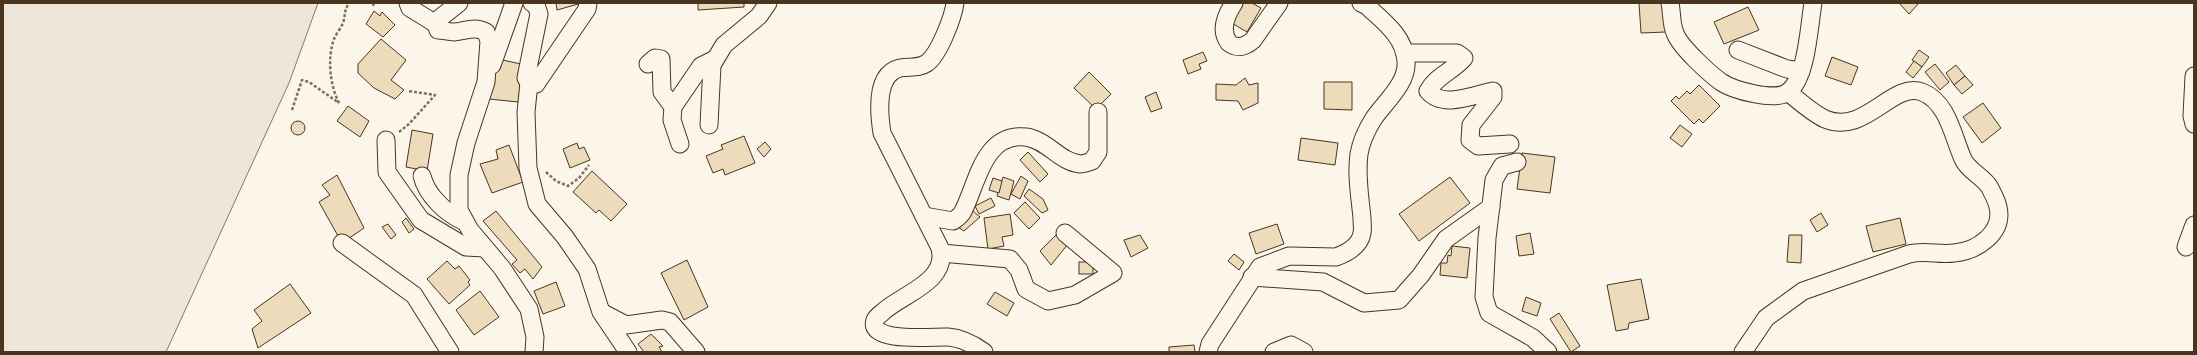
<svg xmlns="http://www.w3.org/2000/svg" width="2197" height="355" font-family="'DejaVu Sans',sans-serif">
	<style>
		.green { fill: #ede6d9; stroke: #887966 }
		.building { fill: #ecdcbc; stroke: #4a3520 }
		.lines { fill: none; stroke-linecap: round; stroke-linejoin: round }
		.minor-casing { stroke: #4a3520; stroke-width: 19 }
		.path { stroke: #7f6f5c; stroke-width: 2.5; stroke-dasharray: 3 2; stroke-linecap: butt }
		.minor { stroke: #fbf6e9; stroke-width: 17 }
	</style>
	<rect width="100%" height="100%" fill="#fbf6e9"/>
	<polygon class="green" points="3,3 318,3 289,83 166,352 3,352"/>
	<g class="building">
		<polygon points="556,3 582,3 557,10"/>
		<polygon points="698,3 744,3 744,7 698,10"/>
		<polygon points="1241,3 1252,3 1261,8 1247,32 1230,22"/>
		<polygon points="1639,3 1664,3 1666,32 1641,33"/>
		<polygon points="1899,3 1919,3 1909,14"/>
		<polygon points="1748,7 1759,30 1724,44 1714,22"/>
		<polygon points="374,11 380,16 382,12 395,25 383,37 366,24"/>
		<polygon points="381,39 406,60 391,80 404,90 395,99 374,88 358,73 358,64"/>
		<polygon points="1919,50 1929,57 1922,67 1912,60"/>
		<polygon points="1203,52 1207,61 1199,64 1201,69 1188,74 1183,60"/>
		<polygon points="1832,57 1858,67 1851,85 1825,76"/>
		<polygon points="498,59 521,64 523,72 518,102 489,99"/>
		<polygon points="1914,61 1922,67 1913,78 1906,72"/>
		<polygon points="1935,64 1949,82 1940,90 1925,72"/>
		<polygon points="1956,65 1965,76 1954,85 1946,73"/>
		<polygon points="1089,72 1111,94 1096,109 1074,88"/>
		<polygon points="1965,76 1973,85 1962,94 1954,85"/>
		<polygon points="1245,78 1249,85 1258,83 1258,103 1243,110 1238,101 1216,100 1216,84 1236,85"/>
		<polygon points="1324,82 1352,82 1352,110 1324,109"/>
		<polygon points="1699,85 1720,106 1703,123 1699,119 1694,124 1671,101 1676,96 1679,99 1687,91 1690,94"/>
		<polygon points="1156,92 1162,108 1151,112 1145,97"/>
		<polygon points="1983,103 2001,128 1982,143 1963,117"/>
		<polygon points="348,106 369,121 360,137 337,121"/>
		<circle cx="298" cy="128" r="7"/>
		<polygon points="1680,125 1692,134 1682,147 1670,138"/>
		<polygon points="412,130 433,134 427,171 406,167"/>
		<polygon points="744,136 755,163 725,175 723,169 713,173 706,156 723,149 721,145"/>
		<polygon points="1301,138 1338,143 1335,165 1298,160"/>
		<polygon points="765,142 771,149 764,157 757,149"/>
		<polygon points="577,143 579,149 584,147 590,160 570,168 563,149"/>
		<polygon points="509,145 523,182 492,193 480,164 498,159 496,150"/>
		<polygon points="1028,152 1048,174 1040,182 1020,160"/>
		<polygon points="1522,153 1555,157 1550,193 1517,189"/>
		<polygon points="592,171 627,204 611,221 599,210 596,213 573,192"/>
		<polygon points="337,175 364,228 342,243 319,202 330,195 322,185"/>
		<polygon points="1021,176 1028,181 1020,199 1011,194"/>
		<polygon points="1003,177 1014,181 1009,200 997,196"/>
		<polygon points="1450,177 1470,203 1419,241 1399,214"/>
		<polygon points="993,178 1002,181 999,193 989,190"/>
		<polygon points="1029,189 1043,199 1048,210 1042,213 1024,196"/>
		<polygon points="991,198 995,206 979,214 975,206"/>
		<polygon points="1025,202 1040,218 1029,229 1014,213"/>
		<polygon points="496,211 542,267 533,279 525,269 520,273 512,264 517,260 483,221"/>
		<polygon points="973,211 980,217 964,231 958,227"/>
		<polygon points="1821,213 1828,225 1817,232 1810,220"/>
		<polygon points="1010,214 1013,235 1002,237 1004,246 988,249 984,218"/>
		<polygon points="406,218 414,229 409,233 402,222"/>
		<polygon points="1900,218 1906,244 1873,252 1866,226"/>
		<polygon points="388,224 396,235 391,239 382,227"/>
		<polygon points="1277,224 1284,244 1256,254 1249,233"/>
		<polygon points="1058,233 1068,244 1051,265 1040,251"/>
		<polygon points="1530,233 1534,254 1519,256 1516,236"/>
		<polygon points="1140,235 1148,248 1131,257 1124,240"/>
		<polygon points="1789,235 1802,235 1801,263 1787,262"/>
		<polygon points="1452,246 1470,248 1467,278 1440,275 1441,263 1447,263 1448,255 1451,256"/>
		<polygon points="1234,254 1244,262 1239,270 1228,261"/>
		<polygon points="687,260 708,307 684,320 661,273"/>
		<polygon points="447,261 455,269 459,266 470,280 468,282 470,285 449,304 427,279"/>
		<rect x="1079" y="262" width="14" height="12"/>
		<polygon points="1641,279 1649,319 1629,323 1628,329 1616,331 1607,285"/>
		<polygon points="556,282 565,306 543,314 534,291"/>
		<polygon points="290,284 311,313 258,348 252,329 262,321 254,310"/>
		<polygon points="480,291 499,317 474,335 456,310"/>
		<polygon points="995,292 1014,303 1007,316 987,304"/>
		<polygon points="1526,297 1541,303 1537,316 1522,311"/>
		<polygon points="1559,313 1580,346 1571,352 1550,319"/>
		<polygon points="651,334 663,346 659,347 662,352 644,352 638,344"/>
		<polygon points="1194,345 1195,352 1169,352 1169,347"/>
	</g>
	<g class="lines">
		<defs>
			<g id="minor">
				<polyline points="408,3 410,8 436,24"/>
				<path d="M459 3 440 18 436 24 438 30C443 30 449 32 454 32 466 31 474 26 486 32L489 41 486 82 466 143 459 175V210L470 230 502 268 529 309 535 337 534 352"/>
				<polyline points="532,3 536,5 539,14 526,78 529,83 536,84 587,9 588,3"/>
				<path d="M955 3C953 18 939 54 927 63 918 69 910 66 900 68 875 74 879 114 882 133L940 248C949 281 903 294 884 311 881 314 877 316 875 320 867 344 936 336 948 337 961 338 973 344 984 352"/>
				<path d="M1234 3C1226 15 1219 30 1229 43 1237 49 1245 47 1253 40L1279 3"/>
				<path d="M1670 3C1672 12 1671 24 1675 33 1680 47 1709 73 1721 82 1733 90 1775 102 1788 92 1807 78 1809 26 1813 3"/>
				<polyline points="1738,50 1787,69 1801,71"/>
				<path d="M1405 53H1457L1464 58C1453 71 1436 76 1428 91 1443 109 1473 95 1493 91V97L1471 125 1470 140 1478 146 1510 144"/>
				<polyline points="648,64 655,58 661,59 662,92 673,107"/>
				<polyline points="492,65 514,3"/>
				<polyline points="2194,76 2192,116 2194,124"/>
				<polyline points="529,83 526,112 528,168 537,204 565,237 587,269 601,312 628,352"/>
				<polyline points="709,125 712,65 724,45 759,16 768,3"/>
				<polyline points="386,140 387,172 421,220 466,247 485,248"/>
				<polyline points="680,144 672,120 673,107 701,66 715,59"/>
				<polyline points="1517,162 1502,166 1494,180 1487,238 1484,297 1489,313 1533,338 1548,352"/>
				<path d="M422 176C427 196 446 213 463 221"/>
				<path d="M924 216 953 221C956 219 960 216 962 213 977 187 982 132 1026 137 1047 140 1060 162 1080 164 1084 164 1089 162 1092 161L1098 152V112"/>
				<polyline points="342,243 414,295 450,352"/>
				<polyline points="2186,247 2194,225"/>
				<polyline points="941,253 1010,259 1019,270 1026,289 1048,301 1075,295 1113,273 1065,233"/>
				<polyline points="1252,277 1323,282 1364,303 1399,300 1421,275 1446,239 1491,207"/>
				<polyline points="603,313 626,325 662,320 670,322 696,352"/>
				<path d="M1208 352 1210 344 1260 267 1289 256 1336 257C1347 253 1360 246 1362 233 1363 229 1362 223 1362 218 1360 197 1356 175 1359 154 1361 142 1367 129 1374 118 1385 102 1408 83 1406 61 1404 36 1384 22 1367 6L1361 3"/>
				<polyline points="1274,352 1291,345 1304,352"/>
				<path d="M1743 352 1766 318 1803 291 1909 254C1924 250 1939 255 1954 253 1977 251 2004 233 1998 207 1997 201 1993 194 1990 188 1984 177 1968 171 1963 159 1953 137 1948 102 1922 92 1892 81 1865 136 1825 119 1812 113 1799 101 1788 92"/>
			</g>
		</defs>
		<use href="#minor" class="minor-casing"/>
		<g class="path">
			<polyline points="373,3 374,7"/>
			<path d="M339 103C330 85 327 59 334 39 336 34 341 28 343 23 346 14 343 13 349 3"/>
			<polyline points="292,110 302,80 309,82 339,103"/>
			<polyline points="399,132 409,124 435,95 408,91"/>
			<polyline points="546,172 556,181 568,186 579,178 589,165"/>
		</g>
		<use href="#minor" class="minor"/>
	</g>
	<rect width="2197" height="355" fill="none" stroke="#4a3520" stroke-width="8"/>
</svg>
